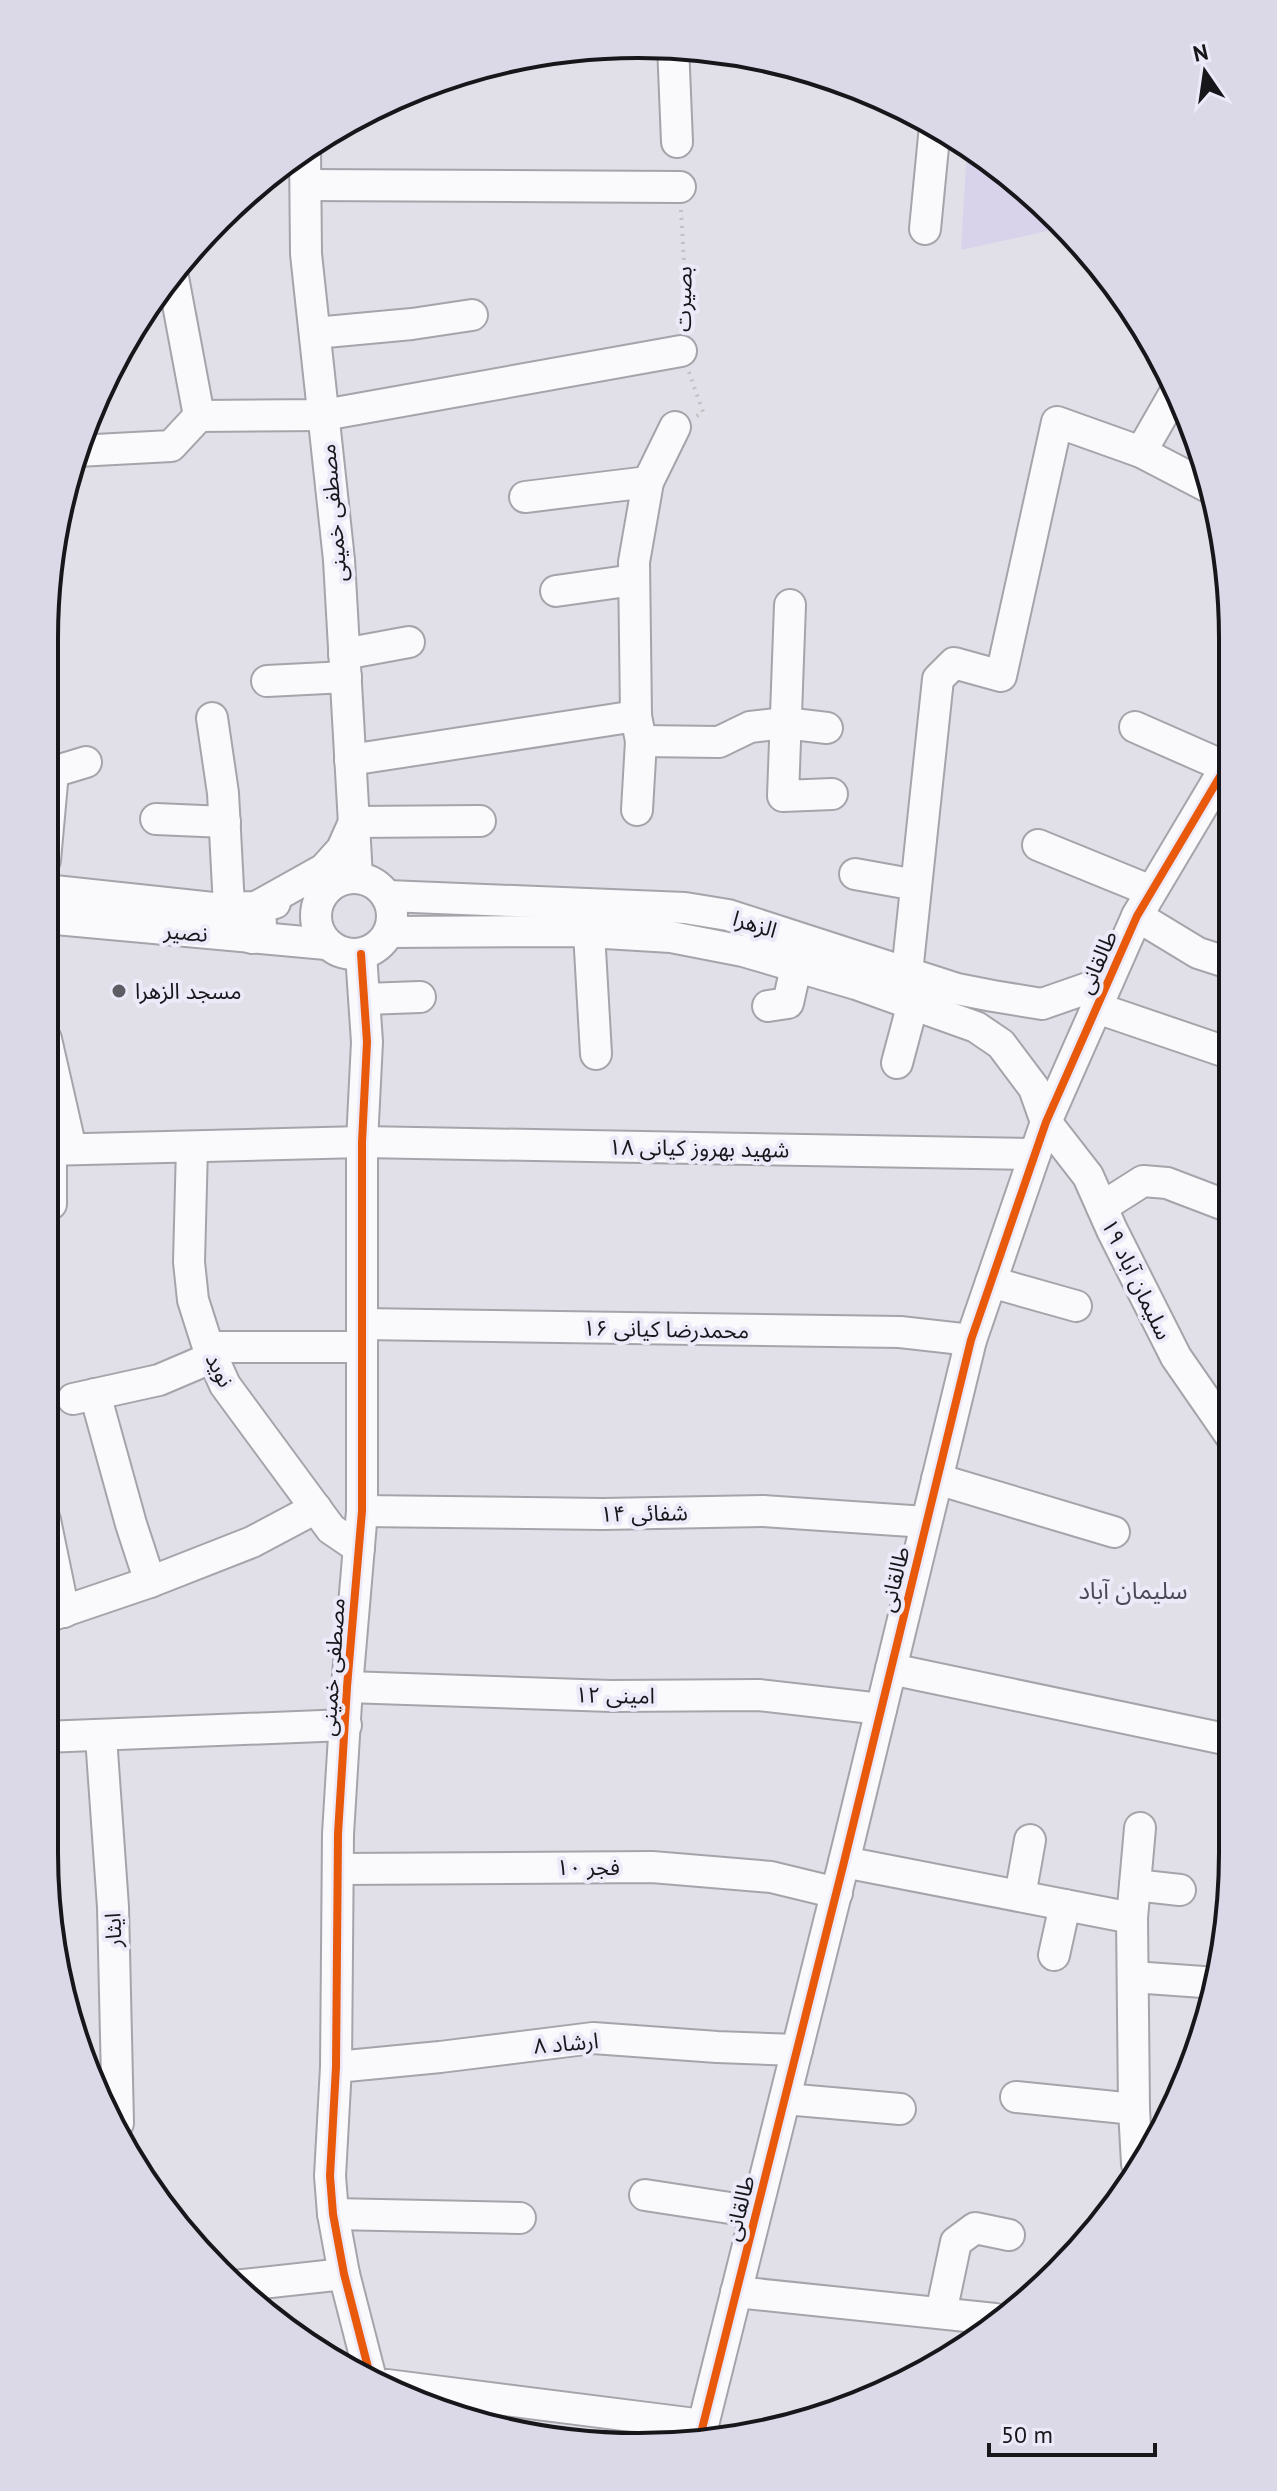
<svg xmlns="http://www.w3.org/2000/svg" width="1277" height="2491" font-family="'PT Sans','Noto Sans Arabic',sans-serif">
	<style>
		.green { fill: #d8d3eb }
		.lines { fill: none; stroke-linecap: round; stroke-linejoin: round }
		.minor-casing { stroke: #a4a4aa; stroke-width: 34 }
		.path { stroke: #c1c1c4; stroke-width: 4; stroke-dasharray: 2 6; stroke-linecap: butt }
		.minor { stroke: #fafafc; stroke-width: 30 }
		.cycleway-casing { stroke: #ece9f9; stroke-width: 13 }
		.cycleway { stroke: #e8590c; stroke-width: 8 }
		.poi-dot { fill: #5e5d63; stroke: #ece9f9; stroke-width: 3 }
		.labels { text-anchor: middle; stroke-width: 8; stroke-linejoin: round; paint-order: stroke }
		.street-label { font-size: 22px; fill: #17161b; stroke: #ece9f9 }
		.poi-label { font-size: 22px; fill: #17161b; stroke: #ece9f9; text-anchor: start }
		.neighbourhood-label { font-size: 24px; fill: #4c4956; stroke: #ece9f9 }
		.rim { fill: none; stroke: #17161b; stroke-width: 4 }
	</style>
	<rect width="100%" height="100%" fill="#e1e0e8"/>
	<polygon class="green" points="967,146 1001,167 1061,228 961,250"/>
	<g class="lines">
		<defs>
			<g id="minor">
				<polyline points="673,45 677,142"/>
				<polyline points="305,150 306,254 339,560 357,877"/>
				<polyline points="306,185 680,187"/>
				<polyline points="925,229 935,126"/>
				<polyline points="172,272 199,416"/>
				<polyline points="315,333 412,324 472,315"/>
				<polyline points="77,451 171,446 199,416 324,415 681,351"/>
				<polyline points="1141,452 1176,391"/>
				<polyline points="525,497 648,482"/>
				<polyline points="556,591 634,580"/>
				<polyline points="790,605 783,796 832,794"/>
				<polyline points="344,654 409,642"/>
				<polyline points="267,681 346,677"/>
				<polyline points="212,718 223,793 229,907"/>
				<polyline points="1135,727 1226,767"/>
				<polyline points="641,741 719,742 750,727 785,723 827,728"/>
				<polyline points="350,760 636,716"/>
				<polyline points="637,810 641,741 636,716 634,562 648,482 675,427"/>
				<polyline points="156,819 225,822"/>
				<polyline points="1038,845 1151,891"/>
				<polyline points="45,860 53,772 86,762"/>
				<polyline points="855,874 916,885"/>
				<circle cx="354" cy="916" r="38"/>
				<polyline points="45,890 213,908 256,907 275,903"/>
				<polyline points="388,896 685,908 728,915 957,989 993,996 1042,1004 1108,981"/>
				<polyline points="1137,916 1198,953 1229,963"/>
				<polyline points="45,918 326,944"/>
				<polyline points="390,932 572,931 671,937 743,951 856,984 976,1027 1001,1044 1034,1088 1046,1122 1088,1176 1112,1230 1176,1357 1230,1435"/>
				<polyline points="589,932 596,1054"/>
				<path d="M252 938C263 929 263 919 256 907L324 869 342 849 354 822 480 821"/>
				<polyline points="361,954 367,1042 362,1142 362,1511 347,1687 338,1834 336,2067 330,2176 333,2214 344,2274 371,2379"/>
				<polyline points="907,973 938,679 954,663 1001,676 1057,422 1141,452 1208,487"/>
				<polyline points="365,999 420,997"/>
				<polyline points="768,1006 788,1003 796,967"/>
				<polyline points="1097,1008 1229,1053"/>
				<polyline points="46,1039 71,1149"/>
				<polyline points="897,1063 913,1003"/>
				<polyline points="192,1147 189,1262 193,1300 208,1347 225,1385 331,1529 359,1548"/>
				<polyline points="45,1150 362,1142 1035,1154"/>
				<polyline points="51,1204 51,1150"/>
				<polyline points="1102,1207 1143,1181 1167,1183 1230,1207"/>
				<polyline points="991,1282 1076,1306"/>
				<polyline points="362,1324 900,1332 971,1340"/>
				<polyline points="208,1347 362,1347"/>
				<polyline points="95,1394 131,1524 150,1582"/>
				<polyline points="73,1399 159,1380 213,1357"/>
				<polyline points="937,1479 1114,1532"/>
				<polyline points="362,1511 603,1514 763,1511 926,1522"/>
				<polyline points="45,1520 64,1612"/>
				<polyline points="44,1618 150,1582 252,1542 316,1508"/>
				<polyline points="891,1669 1220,1738"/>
				<polyline points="347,1687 611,1696 759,1695 881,1709"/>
				<polyline points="44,1737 346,1725"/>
				<polyline points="101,1737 113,1907 118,2123"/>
				<polyline points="844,1862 1132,1918"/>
				<polyline points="338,1869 652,1867 771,1877 837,1893"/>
				<polyline points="1135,1885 1180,1890"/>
				<polyline points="1020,1896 1030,1840"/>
				<polyline points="1054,1955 1065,1905"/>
				<polyline points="1133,1977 1217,1983"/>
				<polyline points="336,2067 440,2057 593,2038 717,2047 797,2050"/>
				<polyline points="1016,2097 1134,2109"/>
				<polyline points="785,2099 900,2109"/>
				<polyline points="1137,2164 1134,2109 1132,1918 1140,1828"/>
				<polyline points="645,2195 756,2212"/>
				<polyline points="333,2214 520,2218"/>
				<polyline points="234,2286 344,2274"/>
				<polyline points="736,2292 995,2319"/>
				<polyline points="941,2313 956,2242 975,2228 1009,2235"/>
				<polyline points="387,2385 703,2425"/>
				<polyline points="699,2441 844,1862 971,1340 1046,1122 1137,916 1228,763"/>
			</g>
		</defs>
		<use href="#minor" class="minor-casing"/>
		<g class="path">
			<polyline points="681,210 685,281 683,325"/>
			<polyline points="689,372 703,412 695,417"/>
		</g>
		<use href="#minor" class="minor"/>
		<defs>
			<g id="cycleway">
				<polyline points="361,954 367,1042 362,1142 362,1511 347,1687 338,1834 336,2067 330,2176 333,2214 344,2274 371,2379"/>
				<polyline points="699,2441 844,1862 971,1340 1046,1122 1137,916 1228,763"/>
			</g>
		</defs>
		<use href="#cycleway" class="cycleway-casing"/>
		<use href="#cycleway" class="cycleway"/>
	</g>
	<circle class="poi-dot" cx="119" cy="991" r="8"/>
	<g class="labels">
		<g class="street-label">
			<text transform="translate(683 299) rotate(-89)" y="8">بصیرت</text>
			<text transform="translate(333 513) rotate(-95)" y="8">مصطفی خمینی</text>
			<text transform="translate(755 924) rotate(17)" y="8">الزهرا</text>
			<text transform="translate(186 932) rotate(5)" y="8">نصیر</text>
			<text transform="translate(1097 962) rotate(-66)" y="8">طالقانی</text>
			<text transform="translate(699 1148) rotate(1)" y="8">شهید بهروز کیانی ۱۸</text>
			<text transform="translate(1137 1279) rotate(64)" y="8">سلیمان آباد ۱۹</text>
			<text transform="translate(666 1329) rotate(1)" y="8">محمدرضا کیانی ۱۶</text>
			<text transform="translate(220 1370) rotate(63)" y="8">نوید</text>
			<text transform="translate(644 1513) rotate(-1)" y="8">شفائی ۱۴</text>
			<text transform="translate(894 1579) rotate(-76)" y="8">طالقانی</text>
			<text transform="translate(332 1667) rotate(-86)" y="8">مصطفی خمینی</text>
			<text transform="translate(615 1695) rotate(1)" y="8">امینی ۱۲</text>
			<text x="588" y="1875">فجر ۱۰</text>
			<text transform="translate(113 1930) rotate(-92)" y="8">ایثار</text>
			<text transform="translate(566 2043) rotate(-5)" y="8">ارشاد ۸</text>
			<text transform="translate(739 2208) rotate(-76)" y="8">طالقانی</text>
		</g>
		<g class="poi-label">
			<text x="135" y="999">مسجد الزهرا</text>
		</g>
		<g class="neighbourhood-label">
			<text x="1133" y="1599">سلیمان آباد</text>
		</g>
	</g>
	<path d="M0 0H1277V2491H0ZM638 58H639A580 580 0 0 1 1219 638V1853A580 580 0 0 1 639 2433H638A580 580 0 0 1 58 1853V638A580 580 0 0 1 638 58Z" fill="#dbd8e7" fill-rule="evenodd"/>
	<path class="rim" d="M638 58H639A580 580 0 0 1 1219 638V1853A580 580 0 0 1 639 2433H638A580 580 0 0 1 58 1853V638A580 580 0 0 1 638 58Z"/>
	<g transform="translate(1205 72) rotate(347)" stroke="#ece9f9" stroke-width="6" paint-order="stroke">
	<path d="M0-6L14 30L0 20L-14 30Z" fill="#17161b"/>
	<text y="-12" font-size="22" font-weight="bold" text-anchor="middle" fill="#17161b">N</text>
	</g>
	<path d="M989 2443v12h166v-12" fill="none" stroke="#17161b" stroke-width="4"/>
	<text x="1001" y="2443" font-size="24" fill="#17161b" stroke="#ece9f9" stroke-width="6" paint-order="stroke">50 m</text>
</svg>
